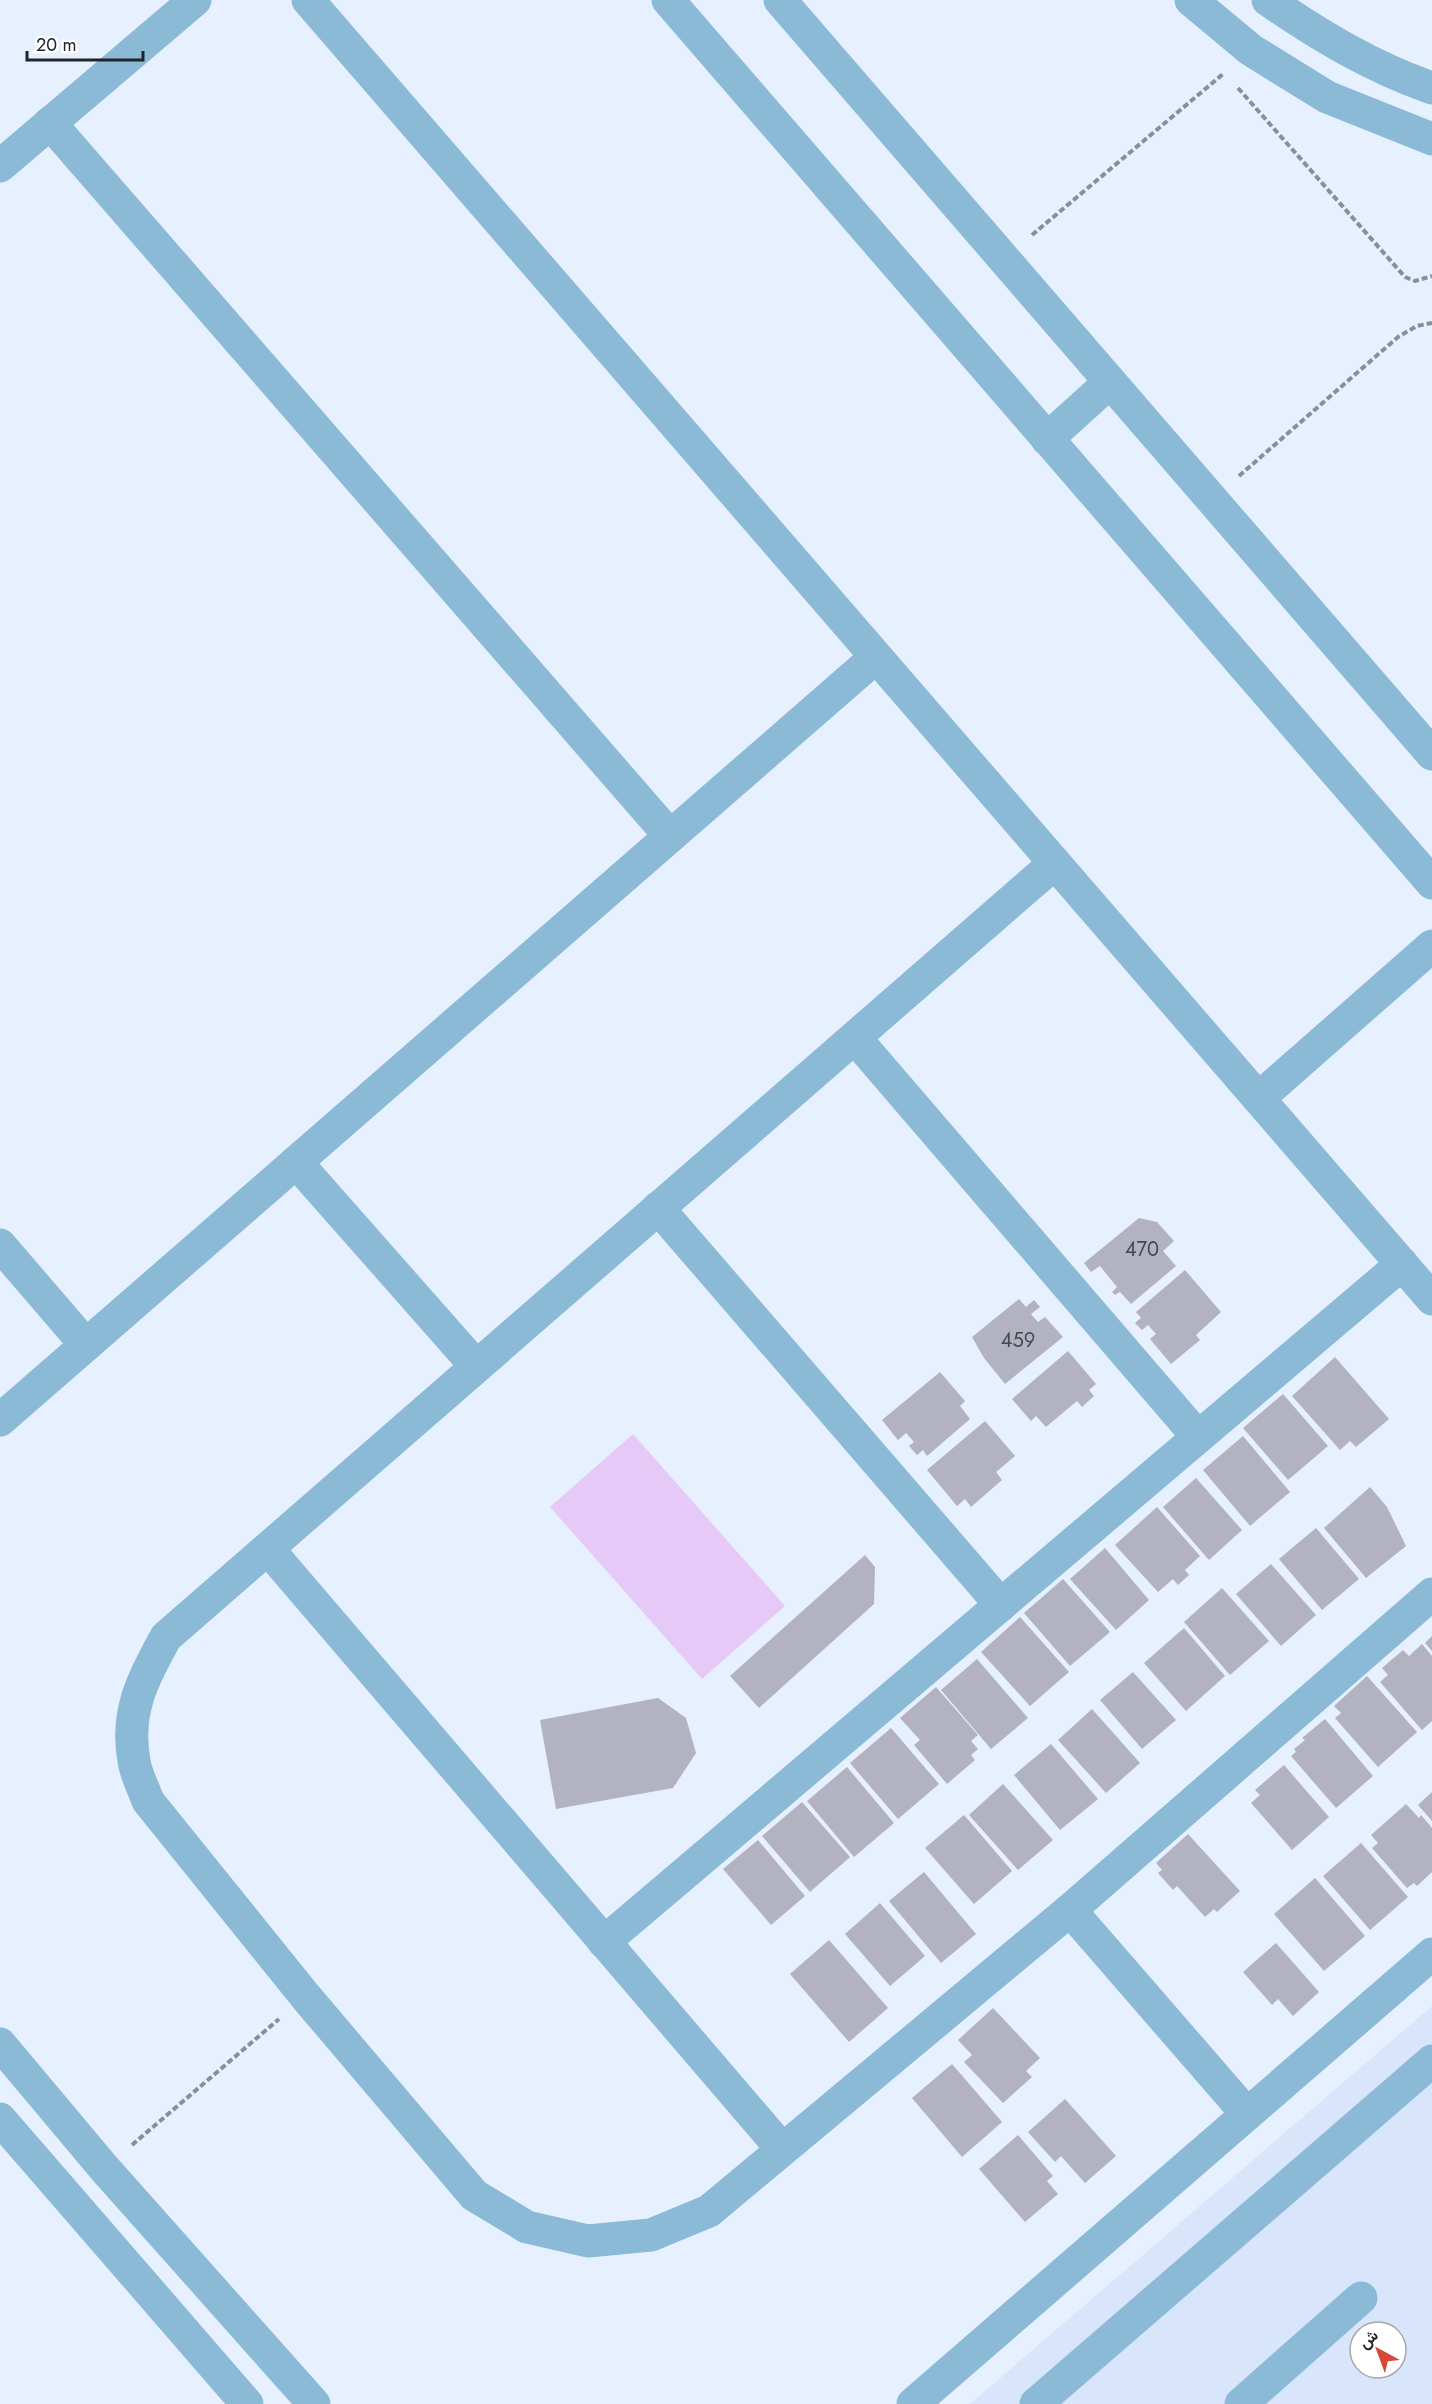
<svg xmlns="http://www.w3.org/2000/svg" width="1432" height="2404" font-family="Jost,Vazirmatn,sans-serif">
	<style>
		.built { fill: #d8e5fa; fill-rule: evenodd }
		.green { fill: #e7c9f8 }
		.building { fill: #b2b2c1 }
		.lines { fill: none; stroke-linecap: round; stroke-linejoin: round }
		.path { stroke: #888f99; stroke-width: 4; stroke-dasharray: 6 3; stroke-linecap: butt }
		.minor { stroke: #8bbad6; stroke-width: 33 }
		.labels { text-anchor: middle; stroke-width: 4.5; stroke-linejoin: round; paint-order: stroke }
		.number-label { font-size: 20px; fill: #454850 }
	</style>
	<rect width="100%" height="100%" fill="#e7f0ff"/>
	<path class="built" d="M1432 2006V2404H970ZM1360 2332H1396V2368H1360Z"/>
	<polygon class="green" points="633,1434 785,1606 702,1679 550,1507"/>
	<g class="building">
		<polygon points="1139,1218 1157,1222 1174,1241 1163,1251 1176,1266 1131,1304 1120,1292 1115,1295 1112,1292 1117,1287 1100,1266 1091,1272 1084,1263"/>
		<polygon points="1185,1270 1221,1312 1196,1335 1200,1340 1171,1364 1150,1339 1156,1334 1148,1325 1142,1330 1135,1323 1141,1318 1136,1312"/>
		<polygon points="1019,1299 1026,1307 1034,1300 1040,1307 1031,1314 1038,1322 1045,1317 1063,1337 1005,1384 984,1358 972,1337"/>
		<polygon points="1068,1351 1096,1384 1089,1390 1094,1396 1082,1407 1077,1401 1046,1427 1036,1416 1031,1421 1012,1399"/>
		<polygon points="1335,1357 1389,1419 1356,1447 1350,1441 1340,1450 1292,1396"/>
		<polygon points="940,1372 965,1401 960,1406 970,1419 927,1456 923,1450 917,1455 909,1446 914,1442 906,1433 898,1440 882,1420"/>
		<polygon points="1283,1394 1328,1446 1288,1480 1243,1428"/>
		<polygon points="985,1421 1015,1456 996,1472 1002,1480 971,1507 965,1499 957,1506 927,1470"/>
		<polygon points="1243,1436 1290,1492 1250,1526 1203,1470"/>
		<polygon points="1196,1478 1242,1530 1209,1560 1163,1507"/>
		<polygon points="1370,1487 1387,1507 1406,1546 1366,1578 1324,1528"/>
		<polygon points="1157,1507 1200,1556 1185,1570 1189,1575 1178,1585 1173,1579 1158,1592 1115,1545"/>
		<polygon points="1316,1528 1359,1579 1322,1610 1279,1559"/>
		<polygon points="1105,1548 1149,1600 1116,1630 1070,1579"/>
		<polygon points="865,1555 875,1567 874,1604 759,1708 730,1676"/>
		<polygon points="1271,1564 1316,1615 1281,1646 1236,1594"/>
		<polygon points="1063,1579 1110,1632 1070,1666 1024,1613"/>
		<polygon points="1222,1588 1269,1641 1230,1675 1184,1622"/>
		<polygon points="1020,1617 1069,1672 1030,1706 981,1652"/>
		<polygon points="1184,1628 1225,1676 1186,1711 1144,1663"/>
		<polygon points="1432,1636 1432,1651 1425,1643"/>
		<polygon points="1422,1644 1432,1656 1432,1721 1422,1730 1380,1682 1388,1675 1382,1668 1403,1650 1409,1656"/>
		<polygon points="977,1659 1028,1718 991,1749 941,1690"/>
		<polygon points="1133,1672 1176,1720 1142,1749 1100,1700"/>
		<polygon points="1367,1676 1417,1732 1378,1767 1335,1718 1341,1713 1334,1706"/>
		<polygon points="936,1687 978,1735 971,1741 978,1749 971,1755 975,1760 947,1784 914,1745 920,1740 900,1718"/>
		<polygon points="658,1698 686,1718 696,1753 673,1788 556,1809 540,1720"/>
		<polygon points="1092,1709 1140,1763 1106,1793 1058,1740"/>
		<polygon points="1325,1719 1373,1776 1336,1808 1291,1756 1296,1752 1294,1749 1305,1740 1302,1738"/>
		<polygon points="891,1728 939,1784 898,1819 850,1763"/>
		<polygon points="1051,1744 1098,1799 1060,1830 1014,1775"/>
		<polygon points="1284,1765 1329,1817 1292,1850 1251,1803 1260,1795 1255,1790"/>
		<polygon points="847,1767 894,1823 854,1857 807,1801"/>
		<polygon points="1003,1784 1053,1840 1018,1870 969,1815"/>
		<polygon points="1432,1792 1432,1821 1418,1805"/>
		<polygon points="802,1802 850,1857 810,1892 762,1836"/>
		<polygon points="1406,1804 1419,1818 1421,1815 1432,1828 1432,1872 1417,1886 1414,1883 1407,1888 1372,1848 1378,1843 1371,1835"/>
		<polygon points="964,1815 1012,1871 974,1904 925,1848"/>
		<polygon points="1188,1834 1240,1891 1217,1912 1214,1909 1205,1917 1177,1886 1173,1890 1158,1873 1162,1870 1156,1863"/>
		<polygon points="758,1840 805,1896 771,1925 723,1869"/>
		<polygon points="1361,1843 1408,1897 1370,1930 1323,1876"/>
		<polygon points="924,1872 976,1934 941,1963 889,1901"/>
		<polygon points="1315,1878 1365,1936 1324,1971 1274,1914"/>
		<polygon points="880,1903 925,1956 890,1986 845,1934"/>
		<polygon points="829,1940 888,2008 849,2042 790,1974"/>
		<polygon points="1276,1943 1319,1992 1293,2016 1278,1999 1272,2005 1243,1972"/>
		<polygon points="993,2008 1040,2058 1026,2071 1032,2077 1003,2103 964,2062 972,2055 958,2040"/>
		<polygon points="952,2064 1002,2122 962,2157 912,2098"/>
		<polygon points="1065,2099 1116,2156 1085,2183 1061,2156 1055,2162 1028,2132"/>
		<polygon points="1018,2135 1053,2176 1047,2181 1058,2194 1025,2222 979,2169"/>
	</g>
	<g class="lines">
		<g class="path">
			<polyline points="1238,88 1405,277 1415,281 1432,276"/>
			<polyline points="1032,235 1223,74"/>
			<polyline points="1239,476 1398,337 1417,326 1432,323"/>
			<polyline points="132,2145 279,2019"/>
		</g>
		<g class="minor">
			<polyline points="308,0 1432,1299"/>
			<polyline points="668,0 1432,883"/>
			<polyline points="780,0 1432,754"/>
			<polyline points="1191,0 1251,50 1327,97 1432,139"/>
			<path d="M1268 0C1320 36 1372 67 1432 88"/>
			<polyline points="50,123 670,836"/>
			<polyline points="0,166 195,0"/>
			<polyline points="1047,439 1110,382"/>
			<path d="M1055 863 166 1637C143 1678 125 1712 134 1761 136 1775 144 1789 148 1801L306 1997 474 2195 527 2227 588 2241 651 2235 709 2211 1070 1910 1432 1594"/>
			<polyline points="855,1038 1198,1437"/>
			<polyline points="1260,1097 1432,946"/>
			<polyline points="296,1162 476,1366"/>
			<polyline points="658,1208 1001,1605"/>
			<polyline points="0,1245 86,1345"/>
			<polyline points="0,1420 876,657"/>
			<polyline points="268,1549 782,2149"/>
			<polyline points="1070,1910 1247,2114"/>
			<polyline points="604,1942 1402,1264"/>
			<polyline points="0,2044 104,2168 314,2404"/>
			<polyline points="0,2119 247,2404"/>
			<polyline points="913,2404 1432,1954"/>
			<polyline points="1036,2404 1432,2061"/>
			<polyline points="1241,2404 1361,2298"/>
		</g>
	</g>
	<g class="labels">
		<g class="number-label">
			<text x="1142" y="1256">470</text>
			<text x="1018" y="1347">459</text>
		</g>
	</g>
	<g transform="translate(1378 2350) rotate(319)"><circle r="28" fill="#ffffff" stroke="#a6a8aa" stroke-width="1.5"/>
	<path d="M0-4.5L10 22L0 15L-10 22Z" fill="#d64935"/>
	<text y="-9" font-size="16" font-weight="bold" text-anchor="middle" fill="#21252a">ش</text>
	</g>
	<path d="M27 51v9h116v-9" fill="none" stroke="#21252a" stroke-width="3"/>
	<text x="36" y="51" font-size="18" fill="#21252a" stroke="#ffffff" stroke-width="4.5" paint-order="stroke">20 m</text>
</svg>
